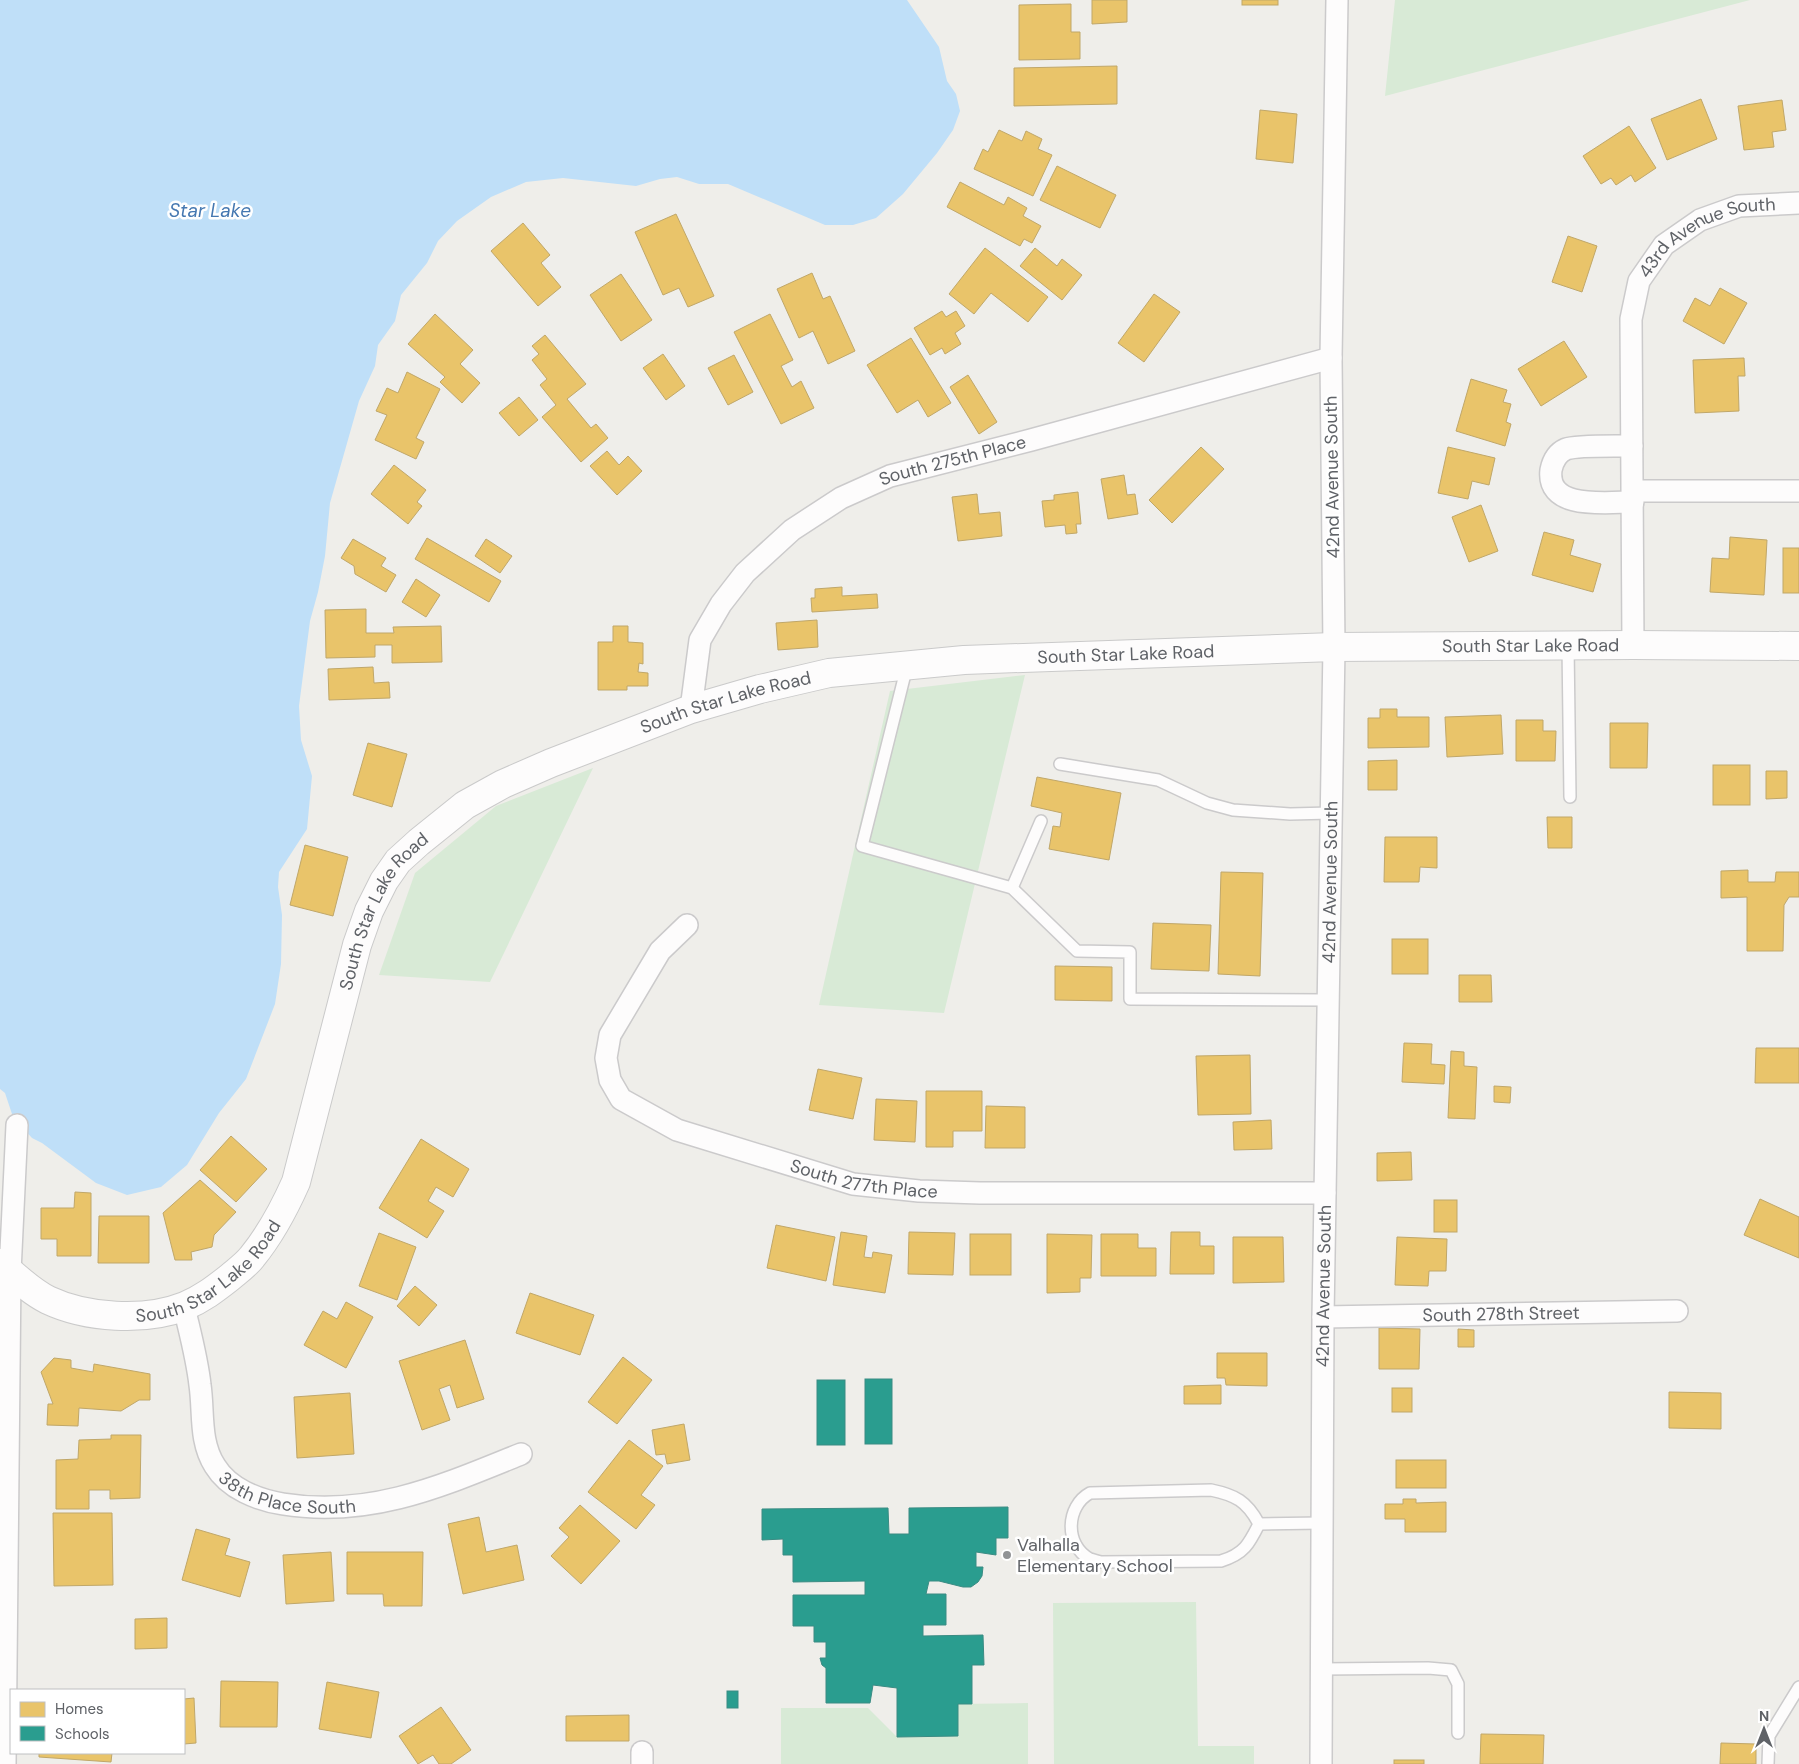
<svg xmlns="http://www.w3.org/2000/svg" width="1799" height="1764" font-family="'DM Sans',sans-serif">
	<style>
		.green { fill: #d8ead6 }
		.water { fill: #bfdff8 }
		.homes { fill: #e9c46a; stroke: #c0a769 }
		.schools { fill: #2a9d8f; stroke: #3a8b83 }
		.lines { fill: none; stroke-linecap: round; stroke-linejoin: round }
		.lane-casing { stroke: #cbcacb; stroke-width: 14 }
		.street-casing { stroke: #cbcacb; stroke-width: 24 }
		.secondary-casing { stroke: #cacaca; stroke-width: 30 }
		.lane { stroke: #fdfcfc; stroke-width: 11 }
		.street { stroke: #fdfcfc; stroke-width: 21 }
		.secondary { stroke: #fdfcfc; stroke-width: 28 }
		.poi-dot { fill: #919395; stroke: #fff; stroke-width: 2 }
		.labels { text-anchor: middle; stroke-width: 5; stroke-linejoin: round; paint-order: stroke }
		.street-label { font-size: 18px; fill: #5f6267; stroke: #fff }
		.poi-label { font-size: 18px; fill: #5f6267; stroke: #fff; text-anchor: start }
		.water-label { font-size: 19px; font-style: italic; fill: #4578b1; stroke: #fff }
	</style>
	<rect width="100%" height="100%" fill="#efeeea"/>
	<g class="green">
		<polygon points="1395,0 1750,0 1385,96"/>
		<polygon points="1025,675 944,1013 819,1005 890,691"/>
		<polygon points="593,768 490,982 379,975 415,873 496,806"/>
		<polygon points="1196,1602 1198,1746 1254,1746 1254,1764 1054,1764 1053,1603"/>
		<polygon points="1028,1703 1028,1764 781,1764 781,1708 868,1708 897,1737 958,1736 958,1704"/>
	</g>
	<polygon class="water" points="0,0 907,0 939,47 947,81 956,94 960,111 953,130 937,153 903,194 876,218 853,225 825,225 728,184 699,184 677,177 660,179 636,186 563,178 526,182 491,197 457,221 438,241 427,263 401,295 395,321 378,345 375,366 359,401 330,503 325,556 318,592 310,621 299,706 301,740 312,776 307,829 279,872 278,887 282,915 281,964 275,1004 246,1079 219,1113 187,1165 161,1187 127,1195 96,1183 42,1143 32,1138 13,1117 5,1093 0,1089"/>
	<g class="homes">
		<polygon points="1092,0 1127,0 1127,22 1092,24"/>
		<rect x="1242" y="0" width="36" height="5"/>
		<polygon points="1071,4 1071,32 1080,32 1080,59 1019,60 1019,5"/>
		<polygon points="1117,66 1117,104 1014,106 1014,68"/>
		<polygon points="1701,99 1717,139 1667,160 1651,119"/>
		<polygon points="1782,100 1786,130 1772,132 1774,147 1744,150 1738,106"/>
		<polygon points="1260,110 1297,114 1293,163 1256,159"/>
		<polygon points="1629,126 1656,168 1635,182 1631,175 1616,185 1611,178 1601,184 1583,156"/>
		<polygon points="999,130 1022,141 1026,131 1042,139 1038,149 1052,155 1033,196 974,169 983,149 988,152"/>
		<polygon points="1057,166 1116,195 1100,228 1040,200"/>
		<polygon points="960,182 1004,205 1008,197 1027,208 1023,216 1041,226 1032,243 1024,239 1020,246 947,207"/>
		<polygon points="676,214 714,296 688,307 679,288 663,295 635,232"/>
		<polygon points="523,223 550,255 541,263 561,287 538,306 491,251"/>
		<polygon points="1568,236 1597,246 1582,292 1552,282"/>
		<polygon points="985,248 1048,297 1028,322 991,293 974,314 949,294"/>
		<polygon points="1035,248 1057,266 1062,259 1082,275 1062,300 1020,266"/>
		<polygon points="812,273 823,299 830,296 855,351 828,364 813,331 799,338 777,289"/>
		<polygon points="621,274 652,320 621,341 590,295"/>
		<polygon points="1720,288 1747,303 1724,344 1683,321 1695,298 1710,306"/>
		<polygon points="1154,294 1180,312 1144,362 1118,343"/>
		<polygon points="942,311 946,317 956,311 965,326 955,333 961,344 945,354 942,348 930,355 914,328"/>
		<polygon points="435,314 473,350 460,364 480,383 462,403 440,382 445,377 408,344"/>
		<polygon points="770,314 793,360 781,366 792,387 801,381 814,408 781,424 734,332"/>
		<polygon points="545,335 586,384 567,399 591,428 596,424 608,438 581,462 542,417 556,405 540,385 547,379 532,360 539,354 532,346"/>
		<polygon points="911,338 951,403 928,417 918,400 897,413 867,365"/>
		<polygon points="1564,341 1587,377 1541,406 1518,369"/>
		<polygon points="663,354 685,386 666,400 643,368"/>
		<polygon points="734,355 753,392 728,405 708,368"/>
		<polygon points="1744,358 1745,376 1738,376 1739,411 1695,413 1693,360"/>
		<polygon points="407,372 440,389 416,438 424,442 416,459 375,440 387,415 376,411 387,388 398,393"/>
		<polygon points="968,375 997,422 979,434 950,387"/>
		<polygon points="1471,379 1507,390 1503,402 1511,404 1506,422 1511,424 1505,446 1456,431"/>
		<polygon points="519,397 538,420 519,436 499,413"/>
		<polygon points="1201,447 1224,469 1172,523 1149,500"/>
		<polygon points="1448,447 1495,458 1489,485 1472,481 1468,499 1438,493"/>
		<polygon points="607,451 619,465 628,456 642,471 617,495 590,466"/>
		<polygon points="394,465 426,490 417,502 422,506 408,524 371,494"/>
		<polygon points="1124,475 1127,495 1135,494 1138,514 1108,519 1101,479"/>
		<polygon points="1078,492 1081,524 1076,524 1077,533 1066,534 1065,525 1045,527 1042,501 1054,500 1054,495"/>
		<polygon points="977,494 979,514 1000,512 1002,536 958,541 952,497"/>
		<polygon points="1481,505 1498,551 1469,562 1452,517"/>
		<polygon points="1544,532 1574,540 1570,555 1601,564 1593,592 1532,575"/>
		<polygon points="1730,537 1767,540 1764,595 1710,592 1712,558 1729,559"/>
		<polygon points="427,538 501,581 489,602 415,559"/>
		<polygon points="353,539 386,558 381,566 396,575 386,592 355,574 354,566 341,558"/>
		<polygon points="486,539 512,556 500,573 475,556"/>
		<rect x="1783" y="548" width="16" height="45"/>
		<polygon points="416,579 440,595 426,617 402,602"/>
		<polygon points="842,587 842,596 877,594 878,608 812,612 811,598 815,598 815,589"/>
		<polygon points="366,609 366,633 394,633 393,627 441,626 442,662 392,663 392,645 375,645 375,657 326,658 325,610"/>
		<polygon points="817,620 818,647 778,650 776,623"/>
		<polygon points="613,626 628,626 628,642 643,643 643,664 639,663 638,672 648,673 648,686 627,686 627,690 598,690 598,642 613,642"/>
		<polygon points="373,667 374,683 389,682 390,698 329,700 328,669"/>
		<polygon points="1380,709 1397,709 1397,717 1429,717 1429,747 1368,748 1368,718 1380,718"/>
		<polygon points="1501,715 1503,754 1447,757 1445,717"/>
		<polygon points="1516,720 1543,720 1543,731 1556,731 1555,761 1516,761"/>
		<polygon points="1610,723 1648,723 1647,768 1610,768"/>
		<polygon points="368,743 407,754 392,807 353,795"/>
		<polygon points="1397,760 1397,790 1368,790 1368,761"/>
		<rect x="1713" y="765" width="37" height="40"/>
		<polygon points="1766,771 1787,771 1787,798 1766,799"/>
		<polygon points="1037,777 1121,793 1109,860 1049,849 1053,826 1060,827 1062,813 1031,806"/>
		<polygon points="1547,817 1572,817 1572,848 1548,848"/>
		<polygon points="1385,837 1437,837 1437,868 1420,867 1419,882 1384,882"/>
		<polygon points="305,845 348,857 333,916 290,905"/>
		<polygon points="1748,870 1748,882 1775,882 1776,872 1799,872 1799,897 1789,897 1784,905 1783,951 1747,951 1747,897 1721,898 1721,871"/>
		<polygon points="1221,872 1263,873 1260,976 1218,974"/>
		<polygon points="1153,923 1211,925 1209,971 1151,969"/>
		<rect x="1392" y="939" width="36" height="35"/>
		<polygon points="1055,966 1112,967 1112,1001 1055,1000"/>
		<polygon points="1459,975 1491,975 1492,1002 1459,1002"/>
		<polygon points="1404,1043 1432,1044 1431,1064 1445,1065 1444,1084 1402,1082"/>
		<polygon points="1756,1048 1799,1048 1799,1083 1755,1083"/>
		<polygon points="1451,1051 1464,1052 1464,1066 1477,1067 1475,1119 1448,1118"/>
		<polygon points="1250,1055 1251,1114 1198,1115 1196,1056"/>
		<polygon points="818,1069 862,1078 853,1119 809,1110"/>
		<polygon points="1494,1086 1511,1087 1510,1103 1494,1102"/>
		<polygon points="926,1091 982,1091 982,1131 953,1131 953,1147 926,1147"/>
		<polygon points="876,1099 917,1101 915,1142 874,1140"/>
		<polygon points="986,1106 1025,1107 1025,1148 985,1148"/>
		<polygon points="1271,1120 1272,1149 1234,1150 1233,1122"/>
		<polygon points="231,1136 267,1169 236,1202 200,1170"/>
		<polygon points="421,1139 469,1169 453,1197 436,1187 428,1201 444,1211 427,1238 379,1208"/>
		<polygon points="1411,1152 1412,1180 1377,1181 1377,1153"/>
		<polygon points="200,1180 236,1212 214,1235 212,1247 191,1252 192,1260 175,1260 163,1213"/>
		<polygon points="75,1192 91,1193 91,1256 57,1256 57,1239 41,1239 41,1208 74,1208"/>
		<polygon points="1760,1199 1799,1217 1799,1258 1744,1235"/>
		<rect x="1434" y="1200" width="23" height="32"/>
		<polygon points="99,1216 149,1216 149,1263 98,1263"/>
		<polygon points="776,1225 835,1237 826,1281 767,1268"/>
		<polygon points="841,1232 867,1236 864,1257 872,1258 873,1252 892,1255 885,1293 833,1285"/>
		<polygon points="909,1232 955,1233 953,1275 908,1274"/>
		<polygon points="1171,1232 1200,1232 1200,1246 1214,1246 1214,1274 1170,1274"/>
		<polygon points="379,1233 416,1247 397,1300 359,1286"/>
		<rect x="970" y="1234" width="41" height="41"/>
		<polygon points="1047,1234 1092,1235 1091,1278 1080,1278 1080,1292 1047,1293"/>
		<polygon points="1101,1234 1138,1234 1138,1248 1156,1248 1156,1276 1101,1276"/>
		<polygon points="1233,1237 1283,1237 1284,1282 1233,1283"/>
		<polygon points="1397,1237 1447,1239 1446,1271 1429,1271 1428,1286 1395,1285"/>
		<polygon points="415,1286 437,1305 419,1326 397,1306"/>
		<polygon points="530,1293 594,1315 580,1355 516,1333"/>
		<polygon points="346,1302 373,1317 346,1368 304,1345 323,1311 337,1319"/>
		<polygon points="1379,1328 1420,1329 1419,1369 1379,1369"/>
		<polygon points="1458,1329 1474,1330 1474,1347 1458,1347"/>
		<polygon points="465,1340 484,1399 457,1408 450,1385 439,1389 450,1420 422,1430 399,1361"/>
		<polygon points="1217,1353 1267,1353 1267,1386 1226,1385 1225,1378 1217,1378"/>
		<polygon points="623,1357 652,1380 617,1424 588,1402"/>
		<polygon points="54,1358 71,1360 71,1368 93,1372 94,1364 150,1374 150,1400 139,1400 121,1411 79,1408 78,1426 47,1425 48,1404 53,1404 41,1372"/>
		<polygon points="1221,1385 1221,1404 1184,1404 1184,1386"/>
		<rect x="1392" y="1388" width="20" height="24"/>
		<polygon points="1669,1392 1721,1393 1721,1429 1669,1428"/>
		<polygon points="350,1393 354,1454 297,1458 294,1397"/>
		<polygon points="684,1424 690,1460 667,1464 665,1454 656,1455 652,1430"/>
		<polygon points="111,1435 141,1435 140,1498 110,1499 110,1490 89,1490 89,1509 56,1509 56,1460 78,1459 79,1440 111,1439"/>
		<polygon points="629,1440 663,1466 641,1495 655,1505 636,1529 588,1492"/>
		<rect x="1396" y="1460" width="50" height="28"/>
		<polygon points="1403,1499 1416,1499 1416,1503 1446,1502 1446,1532 1405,1532 1405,1519 1385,1519 1385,1504 1403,1504"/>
		<polygon points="580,1505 620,1541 581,1584 551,1556 569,1537 559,1528"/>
		<polygon points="53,1513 112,1513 113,1585 54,1586"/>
		<polygon points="479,1517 486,1552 517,1545 524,1580 463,1594 448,1524"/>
		<polygon points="196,1529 230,1539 225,1555 250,1562 240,1597 182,1580"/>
		<polygon points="331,1552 334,1601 286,1604 283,1555"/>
		<polygon points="347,1552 423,1552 422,1606 384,1606 383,1594 347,1594"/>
		<polygon points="167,1618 167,1648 135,1649 135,1619"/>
		<polygon points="221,1681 278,1682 277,1727 220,1727"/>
		<polygon points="327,1682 379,1692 371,1738 319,1729"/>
		<polygon points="194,1698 196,1743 184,1744 184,1699"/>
		<polygon points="441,1707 471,1750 451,1764 439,1764 433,1755 418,1764 399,1736"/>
		<polygon points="629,1715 629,1741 566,1741 566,1716"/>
		<polygon points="1481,1734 1544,1735 1543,1764 1480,1764"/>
		<polygon points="1721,1743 1756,1744 1756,1764 1720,1764"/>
		<polygon points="39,1753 112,1753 111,1762 39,1757"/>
		<rect x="1394" y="1760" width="30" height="4"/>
	</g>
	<g class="schools">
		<rect x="865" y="1379" width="27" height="65"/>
		<rect x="817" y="1380" width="28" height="65"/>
		<polygon points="1008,1507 1008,1538 996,1538 996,1555 976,1552 976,1567 983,1567 982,1576 978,1582 971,1587 963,1587 939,1581 929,1581 926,1594 946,1594 946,1625 923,1625 923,1636 983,1635 984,1665 972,1665 972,1704 958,1704 958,1736 897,1737 897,1688 873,1685 870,1703 826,1703 826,1668 822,1665 820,1658 826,1658 826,1642 814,1642 814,1626 793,1626 793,1595 865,1595 865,1581 793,1582 793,1555 783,1555 783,1539 762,1540 762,1509 888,1508 889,1534 909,1534 909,1508"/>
		<rect x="727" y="1691" width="11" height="17"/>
	</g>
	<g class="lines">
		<defs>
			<g id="lane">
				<polyline points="1568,645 1570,797"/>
				<polyline points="907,666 862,846 1012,888 1077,951 1130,952 1130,999 1328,1000"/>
				<polyline points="1060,764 1158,780 1207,803 1233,810 1290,814 1331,813"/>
				<polyline points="1012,888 1041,821"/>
				<path d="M1211 1490C1235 1495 1247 1501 1259 1524 1249 1544 1244 1554 1221 1561L1101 1562C1098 1561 1093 1560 1090 1559 1064 1545 1066 1506 1090 1493Z"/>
				<polyline points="1259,1524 1322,1523"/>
				<polyline points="1322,1669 1428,1668 1451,1670 1458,1684 1458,1733"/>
				<polyline points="1768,1764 1769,1736 1799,1687"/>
			</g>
			<g id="street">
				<path d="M1632 446C1619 446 1577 445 1566 449 1557 453 1553 460 1551 470 1546 511 1608 502 1633 502"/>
				<polyline points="1633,491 1799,491"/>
				<path id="s1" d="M1633 645 1631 319 1639 281 1664 245 1700 220 1739 206 1799 203"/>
				<path id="s2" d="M691 709 700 640 721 604 745 573 792 530 841 498 890 476 1031 440 1331 358"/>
				<path id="s3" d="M687 925 660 951 610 1035 606 1058 610 1080 621 1099 677 1130 853 1184 919 1191 980 1193H1325"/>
				<path id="s4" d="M184 1307C190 1333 197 1358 200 1385 204 1412 199 1441 215 1466 229 1489 258 1500 283 1504 370 1518 442 1486 521 1454"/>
				<path id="s5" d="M1323 1317 1677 1311"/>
				<polyline points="642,1752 642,1764"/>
				<polyline points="5,1764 10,1272 17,1125"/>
				<path id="s6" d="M1321 1764 1323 1317 1334 647 1331 358 1337 0"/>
			</g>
			<g id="secondary">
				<path id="s7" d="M0 1263C15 1276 30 1291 48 1300 86 1318 145 1322 185 1306 202 1299 215 1289 229 1278 237 1271 246 1265 252 1257 270 1235 284 1209 296 1182L357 945 369 911 384 881 398 861 419 842 465 805 503 784 551 763 691 709 760 689 829 673 964 660 1334 647 1633 645 1799 646"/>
			</g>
		</defs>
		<use href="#lane" class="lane-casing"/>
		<use href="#street" class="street-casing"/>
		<use href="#secondary" class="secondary-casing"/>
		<use href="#lane" class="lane"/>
		<use href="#street" class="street"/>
		<use href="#secondary" class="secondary"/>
	</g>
	<circle class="poi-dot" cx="1007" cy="1555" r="5"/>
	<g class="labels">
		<g class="street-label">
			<text dy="6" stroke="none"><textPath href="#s1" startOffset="451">43rd Avenue South</textPath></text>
			<text dy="6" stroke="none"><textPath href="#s2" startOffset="391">South 275th Place</textPath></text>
			<text transform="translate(1332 477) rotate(-91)" y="6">42nd Avenue South</text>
			<text dy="6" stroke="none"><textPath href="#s7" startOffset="1889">South Star Lake Road</textPath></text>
			<text dy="6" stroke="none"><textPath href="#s7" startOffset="1484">South Star Lake Road</textPath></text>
			<text dy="6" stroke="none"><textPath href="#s7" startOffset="1079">South Star Lake Road</textPath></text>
			<text dy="6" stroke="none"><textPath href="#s6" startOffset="882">42nd Avenue South</textPath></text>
			<text dy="6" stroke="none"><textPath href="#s7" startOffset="659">South Star Lake Road</textPath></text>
			<text dy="6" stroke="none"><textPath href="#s3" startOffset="461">South 277th Place</textPath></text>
			<text dy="6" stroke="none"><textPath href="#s7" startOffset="239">South Star Lake Road</textPath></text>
			<text dy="6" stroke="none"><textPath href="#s6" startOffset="478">42nd Avenue South</textPath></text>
			<text dy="6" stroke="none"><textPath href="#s5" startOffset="178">South 278th Street</textPath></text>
			<text dy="6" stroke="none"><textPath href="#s4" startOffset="245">38th Place South</textPath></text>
		</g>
		<g class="poi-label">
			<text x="1017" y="1551">Valhalla<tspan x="1017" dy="21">Elementary School</tspan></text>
		</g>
		<g class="water-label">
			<text x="210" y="217">Star Lake</text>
		</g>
	</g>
	<rect x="10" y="1689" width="175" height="65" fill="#ffffff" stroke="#bfc0c2"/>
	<rect x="20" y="1702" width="25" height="15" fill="#e9c46a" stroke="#bfc0c2"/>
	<text x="55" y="1714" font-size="15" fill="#5f6267">Homes</text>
	<rect x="20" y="1726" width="25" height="15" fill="#2a9d8f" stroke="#bfc0c2"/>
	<text x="55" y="1739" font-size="15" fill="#5f6267">Schools</text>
	<g transform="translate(1764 1729)" stroke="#ffffff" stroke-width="4" paint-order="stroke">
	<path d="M0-4L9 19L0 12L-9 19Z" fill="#5f6267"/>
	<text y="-8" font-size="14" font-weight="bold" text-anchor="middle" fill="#5f6267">N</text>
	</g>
</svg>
